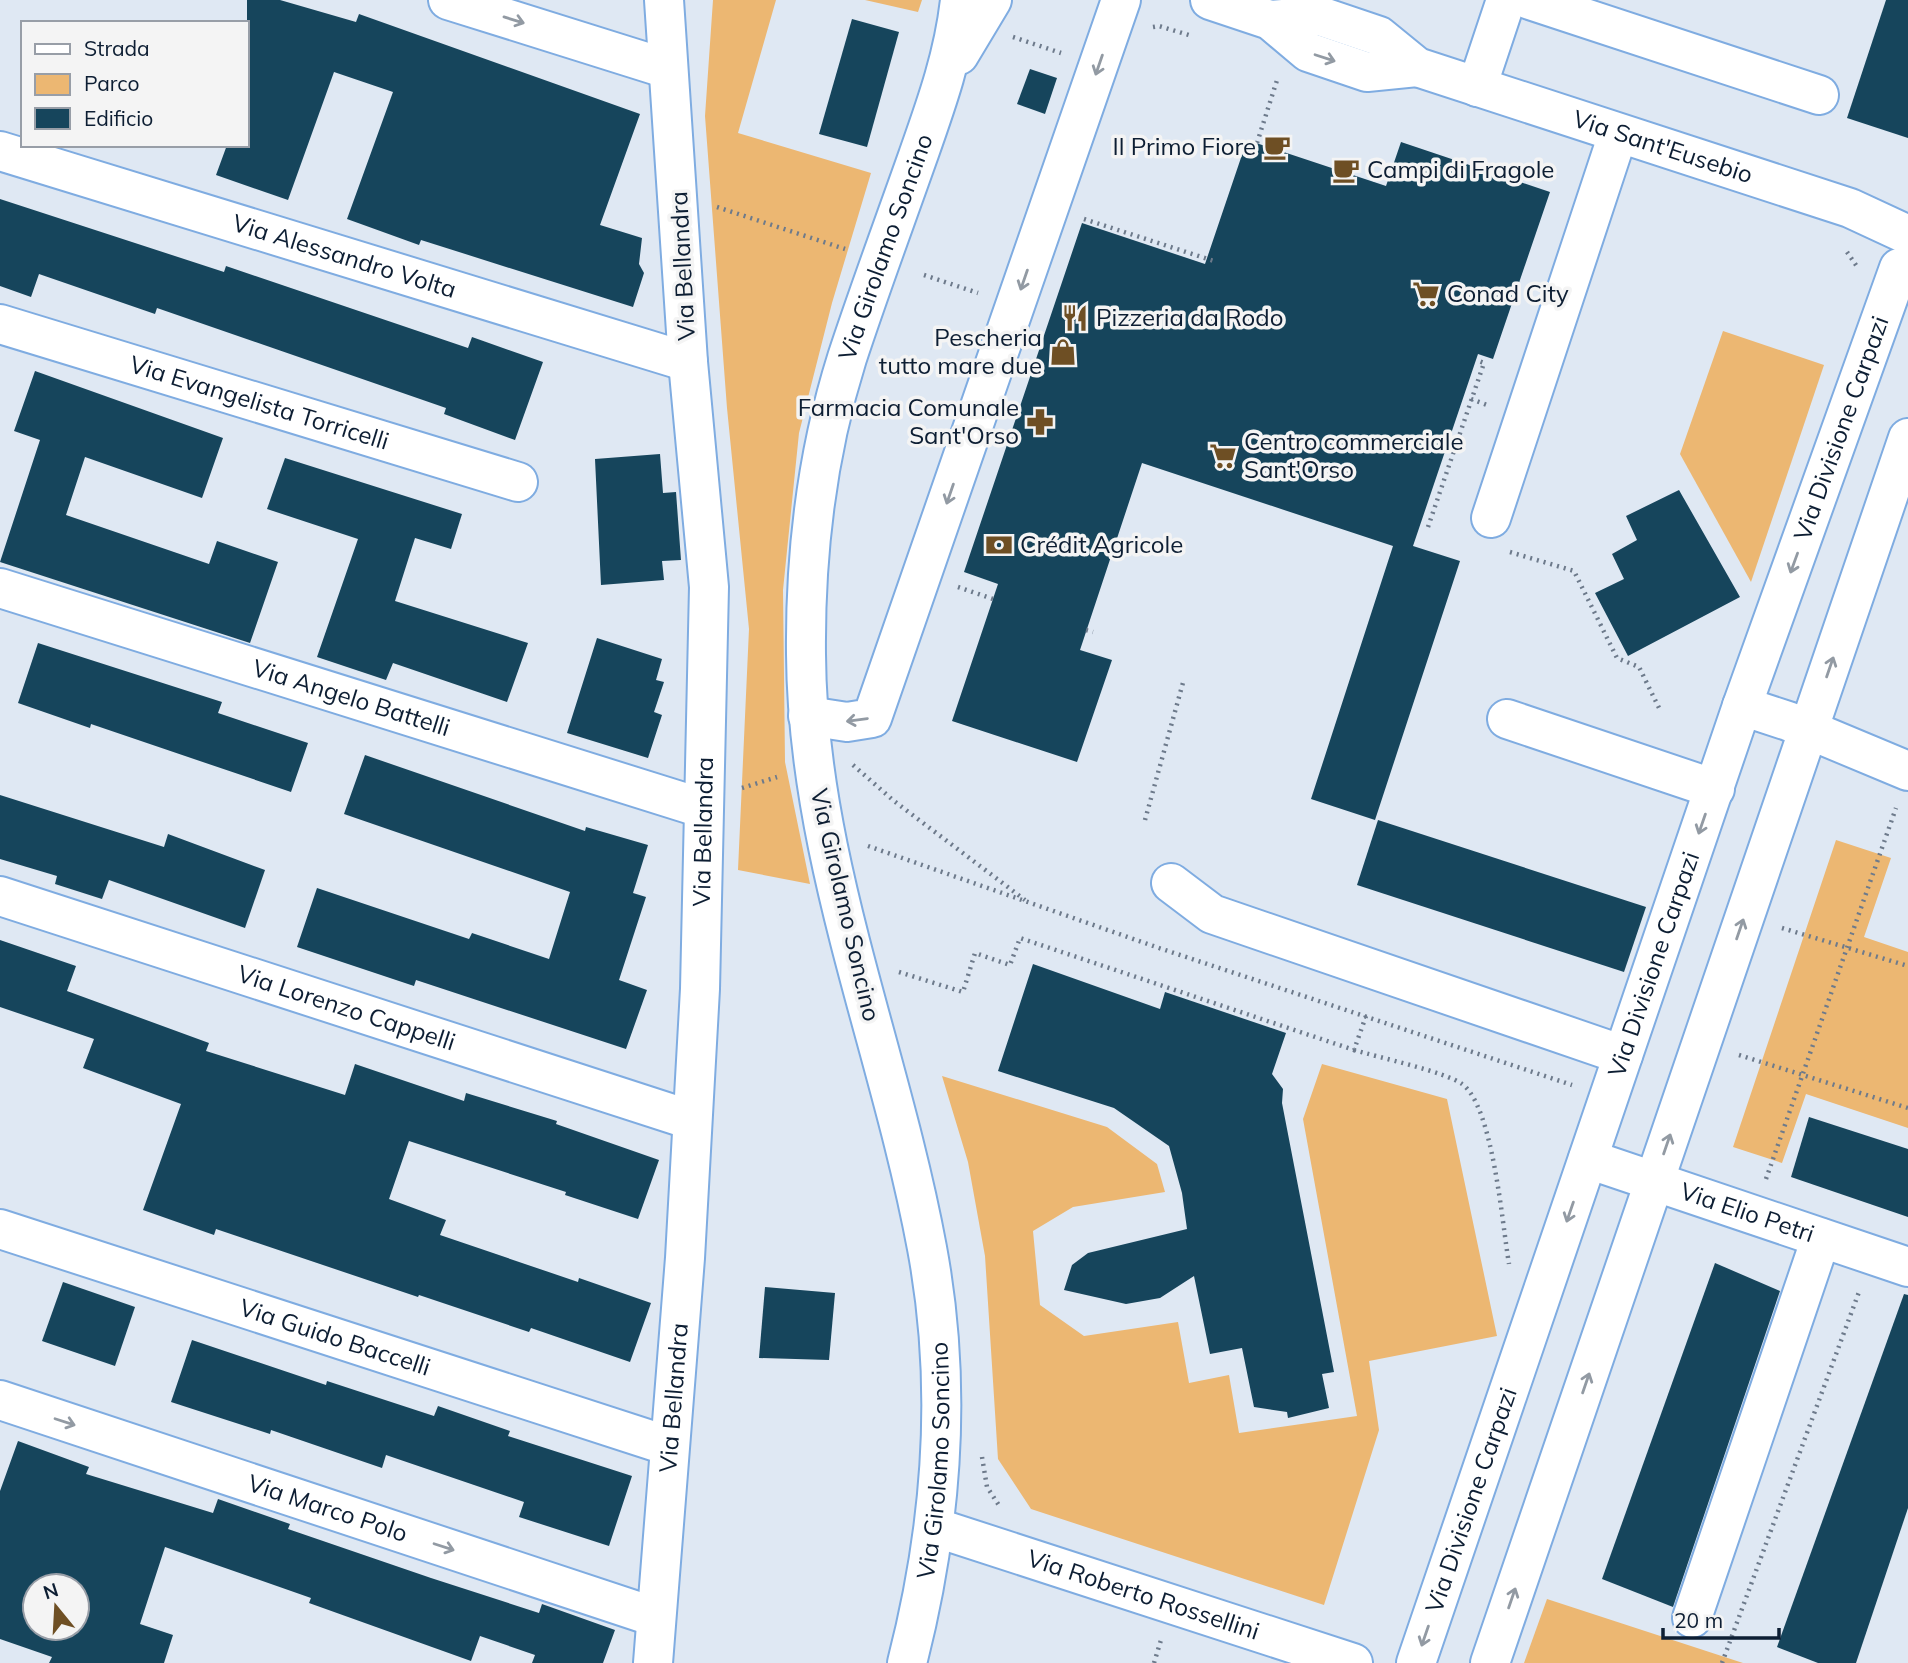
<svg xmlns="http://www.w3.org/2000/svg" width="1908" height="1663" font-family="Mulish,sans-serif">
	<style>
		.green { fill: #ecb772 }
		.building { fill: #16455c; fill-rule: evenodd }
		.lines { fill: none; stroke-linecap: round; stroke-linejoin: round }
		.minor-casing { stroke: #7face1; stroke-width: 42 }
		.major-casing { stroke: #7face1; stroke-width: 42 }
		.path { stroke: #6d7a8b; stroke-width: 4.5; stroke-dasharray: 2 5; stroke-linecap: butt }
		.minor { stroke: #fff; stroke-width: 38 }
		.major { stroke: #fff; stroke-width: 38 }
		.oneway { stroke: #929aa3 }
		.labels { text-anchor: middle; stroke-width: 7; stroke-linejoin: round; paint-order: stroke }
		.poi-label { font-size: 24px; fill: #0d1e33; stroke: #f4f4f4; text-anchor: start }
		.street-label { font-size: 24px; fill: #0d1e33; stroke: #f4f4f4 }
	</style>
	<rect width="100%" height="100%" fill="#dfe8f3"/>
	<g class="green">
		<polygon points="713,0 776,0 738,133 871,173 832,303 799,433 783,590 785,762 810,884 738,870 749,629 727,408 705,116"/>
		<polygon points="865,0 922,0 918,12"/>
		<polygon points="1723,331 1824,365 1751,582 1680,454"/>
		<polygon points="1836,840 1891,858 1864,937 1908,952 1908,1128 1806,1094 1782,1163 1733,1147"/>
		<polygon points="1322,1064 1447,1099 1497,1336 1369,1361 1379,1430 1324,1605 1031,1509 998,1459 985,1256 968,1162 942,1076 1107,1127 1157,1164 1165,1192 1073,1207 1033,1231 1040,1305 1084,1336 1178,1322 1189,1383 1229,1375 1239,1433 1357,1416 1303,1119"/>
		<polygon points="1547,1599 1743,1663 1524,1663"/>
	</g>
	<g class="building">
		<polygon points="247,0 280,0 356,22 359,14 640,114 600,225 642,238 639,264 644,273 633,307 421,240 419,245 347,219 393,92 334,72 288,200 216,175 227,145 247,145"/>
		<polygon points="1886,0 1908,0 1908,138 1847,118"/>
		<polygon points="852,19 899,32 867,147 819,134"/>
		<polygon points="1030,69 1057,78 1045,114 1017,104"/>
		<polygon points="1247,140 1386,186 1401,142 1550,192 1493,359 1478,354 1413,546 1460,561 1375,820 1311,799 1393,546 1142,463 1080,650 1112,660 1077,762 952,721 998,584 964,572 1082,223 1205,264"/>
		<polygon points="0,199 224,272 226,266 468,348 472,337 543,362 515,440 444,414 446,408 157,308 155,314 39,274 31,297 0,286"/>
		<polygon points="35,371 223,438 202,498 85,457 66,515 209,564 217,541 278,562 250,643 0,562 40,440 14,431"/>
		<polygon points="660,454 663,493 676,492 681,560 662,561 664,580 601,585 595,459"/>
		<polygon points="285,458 462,514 451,549 415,538 395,601 528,643 507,702 393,663 386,680 317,657 358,539 267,509"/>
		<polygon points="1679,490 1740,597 1628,656 1595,593 1624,579 1612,554 1637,540 1626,516"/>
		<polygon points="597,638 662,659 656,680 664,682 654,712 662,715 648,758 567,733"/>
		<polygon points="38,643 222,702 218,713 308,743 291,792 91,724 90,728 18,703"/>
		<polygon points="365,755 585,831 586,827 648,845 633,893 646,897 619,980 647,990 626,1049 416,980 414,986 297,947 317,888 469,939 472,933 549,959 570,892 344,814"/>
		<polygon points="0,795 164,847 168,834 265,870 245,928 109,880 102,899 55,884 57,876 0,859"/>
		<polygon points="1378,820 1646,907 1624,972 1357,885"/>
		<polygon points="0,940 76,966 67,991 209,1043 206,1051 345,1095 355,1064 464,1101 466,1093 557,1121 556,1124 659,1160 638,1219 565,1195 566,1192 409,1141 389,1199 446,1220 440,1235 578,1282 579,1278 651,1303 630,1362 531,1328 529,1332 419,1295 418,1297 216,1229 214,1235 143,1210 181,1104 83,1068 94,1039 0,1007"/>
		<polygon points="1033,964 1160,1009 1165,992 1286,1033 1272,1074 1283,1089 1282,1103 1334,1372 1322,1374 1329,1408 1288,1418 1287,1412 1254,1407 1242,1348 1210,1354 1194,1276 1160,1298 1126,1304 1064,1290 1072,1265 1088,1253 1187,1229 1182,1193 1169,1146 1114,1108 998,1071"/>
		<polygon points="1809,1117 1908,1149 1908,1217 1791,1177"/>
		<polygon points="1715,1263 1780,1291 1673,1607 1602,1579"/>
		<polygon points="63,1282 135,1307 115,1366 42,1341"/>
		<polygon points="765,1287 835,1293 829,1360 759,1358"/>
		<polygon points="1904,1294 1908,1295 1908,1508 1856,1663 1818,1663 1777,1647"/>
		<polygon points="192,1340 326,1385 327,1381 434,1416 438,1406 510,1431 508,1436 632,1476 609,1546 519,1517 524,1502 386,1455 382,1468 271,1430 270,1434 171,1402"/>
		<path d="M18 1441 89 1467 86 1474 213 1513 218 1499 290 1524 288 1529 431 1578 539 1613 542 1604 615 1630 603 1663H532L535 1655 480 1636 471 1661 309 1603 311 1598 165 1547 140 1624 173 1635 164 1663H49L52 1657 0 1639V1491ZM35 1586H77V1628H35Z"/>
	</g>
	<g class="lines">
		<defs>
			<g id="minor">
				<polyline points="448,0 668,69"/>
				<polyline points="1210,0 1270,20 1308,52 1367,72 1417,67"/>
				<polyline points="1530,0 1819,95"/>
				<path id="s1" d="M1270 20 1320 16 1379 36 1417 67 1850 208 1906 234"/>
				<polyline points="1477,87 1506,0"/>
				<path id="s2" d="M0 151 688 362"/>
				<path id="s3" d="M0 324 518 482"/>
				<polyline points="1491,518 1618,134"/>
				<path id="s4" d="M0 588 702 808"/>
				<polyline points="1742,706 1788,721 1908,771"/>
				<polyline points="808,716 847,722 872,718 1121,0"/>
				<polyline points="1507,719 1715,789"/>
				<polyline points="1171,883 1212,914 1623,1055"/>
				<path id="s5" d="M0 896 691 1120"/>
				<path id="s6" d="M1588 1159 1908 1267"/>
				<path id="s7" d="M0 1229 669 1446"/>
				<path id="s8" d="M0 1400 655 1617"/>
				<path id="s9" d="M934 1527 1353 1663"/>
				<polyline points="1692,1618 1821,1238"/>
				<path id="s10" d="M653 1663 685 1258 700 989 709 587 688 362 664 0"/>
				<path id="s11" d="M1416 1663 1742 706 1899 268"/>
				<polyline points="1490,1663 1908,438"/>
			</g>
			<g id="major">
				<polyline points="959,55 992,0"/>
				<path id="s12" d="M907 1663C942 1527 953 1387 927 1248 890 1049 807 858 806 654 805 555 817 453 847 358 869 291 894 224 918 156 936 105 954 55 960 0"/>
			</g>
		</defs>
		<use href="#minor" class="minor-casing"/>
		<use href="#major" class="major-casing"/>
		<g class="path">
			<polyline points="1153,27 1159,26 1192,36"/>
			<polyline points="1013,37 1061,53"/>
			<polyline points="1257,143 1278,77"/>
			<polyline points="717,207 845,249"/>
			<polyline points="1084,219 1217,262"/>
			<polyline points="1847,252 1858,268"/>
			<polyline points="924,275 978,293"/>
			<polyline points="1471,399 1487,405"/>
			<polyline points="1428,527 1484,363 1476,360"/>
			<polyline points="1510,552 1574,571 1617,658 1639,667 1661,712"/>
			<polyline points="958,587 993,599"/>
			<polyline points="1086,630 1093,632"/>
			<polyline points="853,765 894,801 1025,900"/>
			<polyline points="742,788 777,777"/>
			<polyline points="1145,820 1184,679"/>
			<polyline points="868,846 1159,948 1572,1085"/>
			<polyline points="1782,928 1908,966"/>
			<polyline points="899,972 963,992 975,953 1010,965 1020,938 1354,1050 1366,1016"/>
			<path d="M1354 1050C1377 1057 1446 1072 1462 1084 1493 1106 1502 1223 1509 1264"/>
			<polyline points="1739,1055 1908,1108"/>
			<polyline points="1766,1179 1896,808"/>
			<polyline points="982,1457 987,1487 1000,1507"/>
			<polyline points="1154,1663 1161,1640"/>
			<polyline points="1722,1663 1859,1292"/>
		</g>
		<use href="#minor" class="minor"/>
		<use href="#major" class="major"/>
	</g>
	<defs><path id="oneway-shaft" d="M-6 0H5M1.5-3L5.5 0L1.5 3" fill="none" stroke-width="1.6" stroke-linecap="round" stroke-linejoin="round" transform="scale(1.75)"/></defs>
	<g class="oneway">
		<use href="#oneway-shaft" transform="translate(514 20) rotate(17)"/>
		<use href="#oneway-shaft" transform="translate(1325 58) rotate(18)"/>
		<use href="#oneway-shaft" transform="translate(1099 65) rotate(109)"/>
		<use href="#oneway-shaft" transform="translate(1024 280) rotate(109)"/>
		<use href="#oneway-shaft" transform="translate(950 494) rotate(109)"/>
		<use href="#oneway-shaft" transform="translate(1794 563) rotate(110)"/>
		<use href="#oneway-shaft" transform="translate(1830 667) rotate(-71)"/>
		<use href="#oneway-shaft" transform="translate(857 720) rotate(172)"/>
		<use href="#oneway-shaft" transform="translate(1702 824) rotate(109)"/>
		<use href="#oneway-shaft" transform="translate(1740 929) rotate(-71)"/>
		<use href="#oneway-shaft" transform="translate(1667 1144) rotate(-71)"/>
		<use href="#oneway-shaft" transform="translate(1570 1212) rotate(109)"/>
		<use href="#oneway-shaft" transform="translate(1586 1383) rotate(-71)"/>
		<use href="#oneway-shaft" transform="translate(65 1422) rotate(18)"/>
		<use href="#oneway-shaft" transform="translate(444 1547) rotate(18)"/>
		<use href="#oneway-shaft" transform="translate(1512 1598) rotate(-71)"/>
		<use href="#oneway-shaft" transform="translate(1425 1636) rotate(109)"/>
	</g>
	<defs>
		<symbol id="cafe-bare" viewBox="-9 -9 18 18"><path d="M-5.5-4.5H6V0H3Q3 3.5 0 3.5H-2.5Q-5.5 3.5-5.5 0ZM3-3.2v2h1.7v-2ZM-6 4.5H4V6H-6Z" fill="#6e4f24" stroke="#f4f4f4" stroke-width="2.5" paint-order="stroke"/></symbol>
		<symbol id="supermarket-bare" viewBox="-9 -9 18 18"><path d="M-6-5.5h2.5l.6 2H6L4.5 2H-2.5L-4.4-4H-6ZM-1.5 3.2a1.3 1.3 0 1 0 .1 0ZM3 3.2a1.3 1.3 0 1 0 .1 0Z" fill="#6e4f24" stroke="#f4f4f4" stroke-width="2.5" paint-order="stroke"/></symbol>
		<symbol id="restaurant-bare" viewBox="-9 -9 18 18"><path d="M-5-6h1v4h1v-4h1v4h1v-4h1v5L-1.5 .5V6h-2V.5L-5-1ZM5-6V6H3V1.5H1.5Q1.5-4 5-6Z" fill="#6e4f24" stroke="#f4f4f4" stroke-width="2.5" paint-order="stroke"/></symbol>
		<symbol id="shop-bare" viewBox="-9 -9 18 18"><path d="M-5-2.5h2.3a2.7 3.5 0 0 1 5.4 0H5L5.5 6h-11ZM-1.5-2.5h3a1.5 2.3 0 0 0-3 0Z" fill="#6e4f24" stroke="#f4f4f4" stroke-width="2.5" paint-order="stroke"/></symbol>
		<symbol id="pharmacy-bare" viewBox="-9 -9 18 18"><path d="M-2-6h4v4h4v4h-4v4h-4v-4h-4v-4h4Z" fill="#6e4f24" stroke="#f4f4f4" stroke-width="2.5" paint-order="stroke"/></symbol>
		<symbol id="bank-bare" viewBox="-9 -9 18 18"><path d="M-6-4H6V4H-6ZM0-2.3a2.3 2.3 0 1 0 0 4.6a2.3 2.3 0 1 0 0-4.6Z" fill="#6e4f24" stroke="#f4f4f4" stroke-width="2.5" paint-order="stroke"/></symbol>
	</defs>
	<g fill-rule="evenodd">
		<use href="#cafe-bare" x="1258" y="128" width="38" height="38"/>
		<use href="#cafe-bare" x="1327" y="151" width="38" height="38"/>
		<use href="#supermarket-bare" x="1407" y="275" width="38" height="38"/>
		<use href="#restaurant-bare" x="1056" y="299" width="38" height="38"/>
		<use href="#shop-bare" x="1044" y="333" width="38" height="38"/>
		<use href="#pharmacy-bare" x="1021" y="403" width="38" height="38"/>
		<use href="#supermarket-bare" x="1204" y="437" width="38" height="38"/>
		<use href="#bank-bare" x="980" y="526" width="38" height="38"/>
	</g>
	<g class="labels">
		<g class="poi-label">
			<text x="1256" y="155" text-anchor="end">Il Primo Fiore</text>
			<text x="1367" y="178">Campi di Fragole</text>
			<text x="1447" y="302">Conad City</text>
			<text x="1096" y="326">Pizzeria da Rodo</text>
			<text x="1042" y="346" text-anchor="end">Pescheria<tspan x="1042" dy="28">tutto mare due</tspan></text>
			<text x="1019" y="416" text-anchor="end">Farmacia Comunale<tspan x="1019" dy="28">Sant'Orso</tspan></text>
			<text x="1244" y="450">Centro commerciale<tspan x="1244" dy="28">Sant'Orso</tspan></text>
			<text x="1020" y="553">Crédit Agricole</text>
		</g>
		<g class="street-label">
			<text dy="8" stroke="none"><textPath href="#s1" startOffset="420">Via Sant'Eusebio</textPath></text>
			<text dy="8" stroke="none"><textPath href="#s12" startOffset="1444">Via Girolamo Soncino</textPath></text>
			<text dy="8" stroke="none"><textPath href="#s2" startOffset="360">Via Alessandro Volta</textPath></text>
			<text transform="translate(683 266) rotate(-93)" y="8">Via Bellandra</text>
			<text dy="8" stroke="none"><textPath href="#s3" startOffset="271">Via Evangelista Torricelli</textPath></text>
			<text dy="8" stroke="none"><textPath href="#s11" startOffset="1306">Via Divisione Carpazi</textPath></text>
			<text dy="8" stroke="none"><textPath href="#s4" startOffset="368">Via Angelo Battelli</textPath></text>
			<text dy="8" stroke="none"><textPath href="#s10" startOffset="833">Via Bellandra</textPath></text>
			<text transform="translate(845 905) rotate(77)" y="8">Via Girolamo Soncino</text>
			<text dy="8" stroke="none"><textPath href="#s11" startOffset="738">Via Divisione Carpazi</textPath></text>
			<text dy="8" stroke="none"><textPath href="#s5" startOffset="364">Via Lorenzo Cappelli</textPath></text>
			<text dy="8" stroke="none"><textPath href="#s6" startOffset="168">Via Elio Petri</textPath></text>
			<text dy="8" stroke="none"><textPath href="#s7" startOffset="352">Via Guido Baccelli</textPath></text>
			<text dy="8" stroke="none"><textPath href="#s10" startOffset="266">Via Bellandra</textPath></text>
			<text dy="8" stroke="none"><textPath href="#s12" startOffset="205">Via Girolamo Soncino</textPath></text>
			<text dy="8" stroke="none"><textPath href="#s11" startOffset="172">Via Divisione Carpazi</textPath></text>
			<text dy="8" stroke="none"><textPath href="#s8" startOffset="345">Via Marco Polo</textPath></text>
			<text dy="8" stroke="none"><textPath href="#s9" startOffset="220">Via Roberto Rossellini</textPath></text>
		</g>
	</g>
	<rect x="21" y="21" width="228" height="126" fill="#f4f4f4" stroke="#989ea7" stroke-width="2"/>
	<rect x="35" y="44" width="35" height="10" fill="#ffffff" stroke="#989ea7" stroke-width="2"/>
	<text x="84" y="56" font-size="21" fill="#0d1e33">Strada</text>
	<rect x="35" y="74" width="35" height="21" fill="#ecb772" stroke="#989ea7" stroke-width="2"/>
	<text x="84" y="91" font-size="21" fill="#0d1e33">Parco</text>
	<rect x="35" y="108" width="35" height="21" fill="#16455c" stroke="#989ea7" stroke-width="2"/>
	<text x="84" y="126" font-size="21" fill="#0d1e33">Edificio</text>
	<g transform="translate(56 1607) rotate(342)"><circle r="33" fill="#f4f4f4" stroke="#989ea7" stroke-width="2"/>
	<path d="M0-5L12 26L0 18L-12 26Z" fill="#6e4f24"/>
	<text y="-10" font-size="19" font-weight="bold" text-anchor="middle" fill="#0d1e33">N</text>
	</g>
	<path d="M1663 1628v10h116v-10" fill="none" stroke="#0d1e33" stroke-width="3.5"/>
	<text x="1674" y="1628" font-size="21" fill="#0d1e33" stroke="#f4f4f4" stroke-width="5" paint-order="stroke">20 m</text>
</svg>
